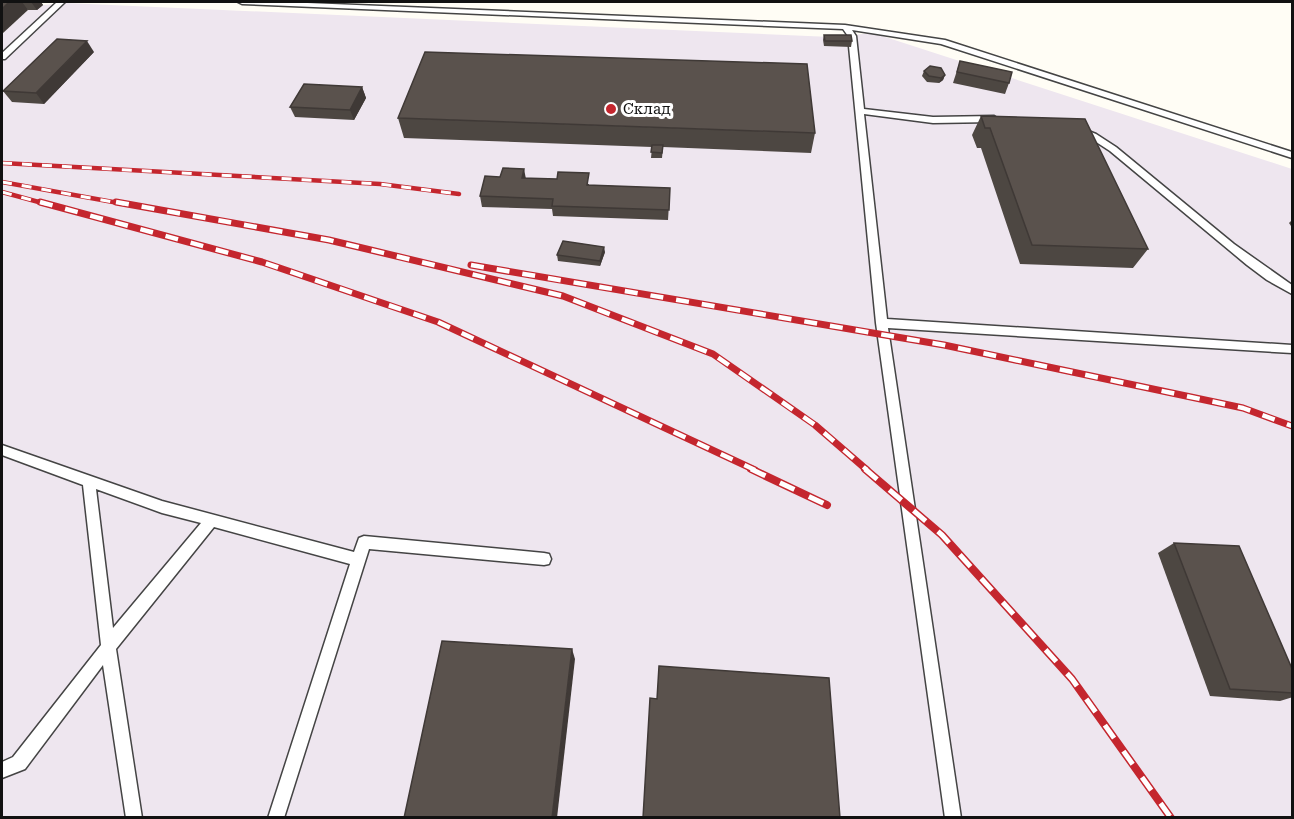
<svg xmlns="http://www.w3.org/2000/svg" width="1294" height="819" font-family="'Roboto Serif',serif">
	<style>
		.industrial { fill: #eee6ef }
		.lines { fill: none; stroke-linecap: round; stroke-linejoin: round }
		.service-casing { stroke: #444; stroke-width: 3 }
		.service { fill: #fff; fill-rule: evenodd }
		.rail-far2-casing { stroke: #c4262e; stroke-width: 4.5 }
		.rail-far1-casing { stroke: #c4262e; stroke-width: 7 }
		.rail-casing { stroke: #c4262e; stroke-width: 8 }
		.rail-far2 { stroke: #fff; stroke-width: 3; stroke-dasharray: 10; stroke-linecap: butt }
		.rail-far1 { stroke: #fff; stroke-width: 4.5; stroke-dasharray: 13; stroke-linecap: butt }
		.rail { stroke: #fff; stroke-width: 5; stroke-dasharray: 16; stroke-linecap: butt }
		.wall { fill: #4d4742 }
		.shaded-wall { fill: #3f3936 }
		.building { fill: #5a524d; stroke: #3f3936; stroke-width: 1.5 }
		.poi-dot { fill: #c4262e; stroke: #fff; stroke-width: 2 }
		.labels { text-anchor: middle; stroke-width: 6; stroke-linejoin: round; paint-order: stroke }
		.far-poi-label { font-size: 15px; fill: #111; stroke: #fff; text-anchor: start }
	</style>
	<rect width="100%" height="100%" fill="#fffdf5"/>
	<polygon class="industrial" points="66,3 831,37 873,33 1292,169 1292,817 2,818 2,34 28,10 37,10 43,5"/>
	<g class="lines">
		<defs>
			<g id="service">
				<polygon points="57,2 65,2 5,59 2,59 2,53"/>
				<polygon points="238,2 283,2 845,25 945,40 1292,152 1292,158 1289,157 941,44 852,30 856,36 864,109 933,117 994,116 998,119 994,122 933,123 864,114 887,319 1292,345 1292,353 888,328 961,818 945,818 876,323 848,36 843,29 242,4"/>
				<polygon points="1078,127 1096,134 1116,147 1234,244 1292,285 1292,294 1267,280 1247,265 1110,151 1090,138 1075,132 1075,128"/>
				<path d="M2 445 162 501 354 552 359 538 364 536 544 553 549 554 551 559 549 564 544 565 369 549 284 818H268L350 564 214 527 116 649 142 818H126L103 665 25 769 2 778V762L13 757 101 645 83 485 2 455ZM96 489 162 513 201 523 113 628Z"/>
			</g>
		</defs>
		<use href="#service" class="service-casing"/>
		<use href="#service" class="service"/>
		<defs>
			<g id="rail-far2">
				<polyline points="2,163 380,184 459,194"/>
				<polyline points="2,182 124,204"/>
				<polyline points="2,192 46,204"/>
			</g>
			<g id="rail-far1">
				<polyline points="40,202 262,262 438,322 755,470"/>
				<polyline points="116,202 329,240 563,296 713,354 815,425 867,470"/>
				<polyline points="471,265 944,345 1243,408 1292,426"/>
			</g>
			<g id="rail">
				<polyline points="751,469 827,505"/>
				<polyline points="865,469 942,535 1072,679 1171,818"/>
			</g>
		</defs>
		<use href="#rail-far2" class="rail-far2-casing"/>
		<use href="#rail-far1" class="rail-far1-casing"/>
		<use href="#rail" class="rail-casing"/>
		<use href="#rail-far2" class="rail-far2"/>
		<use href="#rail-far1" class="rail-far1"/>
		<use href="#rail" class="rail"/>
	</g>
	<g class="wall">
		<polygon points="2,2 41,2 43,5 37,10 28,10"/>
		<polygon points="824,35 852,41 851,47 824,46 823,40"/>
		<polygon points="94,52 44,104 12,102 3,91"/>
		<polygon points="960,61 1009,83 1005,94 953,83"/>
		<polygon points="924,71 945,75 943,80 939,83 927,82 922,76"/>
		<polygon points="362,87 366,98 354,120 295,117 290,107"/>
		<polygon points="981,116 1148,249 1133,268 1020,264 981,148 977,148 972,135"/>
		<polygon points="398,118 815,133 811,153 663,147 662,158 651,158 652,147 404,138"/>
		<polygon points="526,178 589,184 589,185 670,188 668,220 553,216 552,209 482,207 480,196"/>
		<polygon points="1293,219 1293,229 1289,223"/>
		<polygon points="605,252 600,266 558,261 557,255"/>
		<polygon points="1174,543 1293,693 1293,697 1280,701 1210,696 1158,553"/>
	</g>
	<g class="shaded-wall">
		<polygon points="9,2 22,2 28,10 2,34 2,9"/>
		<polygon points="31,2 41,2 43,5 37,10"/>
		<polygon points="87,41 94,52 44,104 36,93"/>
		<polygon points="945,75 943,80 939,83 941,78"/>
		<polygon points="362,87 366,98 354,120 350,110"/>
		<polygon points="524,169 526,179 522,178"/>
		<polygon points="604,247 605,252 600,266 600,261"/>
		<polygon points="572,649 575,659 557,818 552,818"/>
	</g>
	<g class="building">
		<polygon points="2,2 9,2 2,9"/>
		<polygon points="824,35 851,35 852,41 825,41"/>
		<polygon points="57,39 87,41 36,93 3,91"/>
		<polygon points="425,52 807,64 815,133 398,118"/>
		<polygon points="960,61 1012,72 1009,83 957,72"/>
		<polygon points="930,66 941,68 945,75 941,78 929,76 924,71"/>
		<polygon points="304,84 362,87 350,110 290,107"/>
		<polygon points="981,116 1085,119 1148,249 1032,245 990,128 985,128"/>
		<polygon points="652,145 663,145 662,153 651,152"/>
		<polygon points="503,168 524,169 522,178 557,179 558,172 589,173 587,185 670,188 669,210 552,206 553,199 480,196 485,176 500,177"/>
		<polygon points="563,241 604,247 600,261 557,255"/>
		<polygon points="1174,543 1239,546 1293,671 1293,693 1230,689"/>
		<polygon points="442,641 572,649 552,818 404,818"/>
		<polygon points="659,666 829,678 840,818 643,818 650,698 657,699"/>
	</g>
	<circle class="poi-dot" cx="611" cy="109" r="6"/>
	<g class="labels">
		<g class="far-poi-label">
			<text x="623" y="114">Склад</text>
		</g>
	</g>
	<rect width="1294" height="819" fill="none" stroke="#111111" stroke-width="6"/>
</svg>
